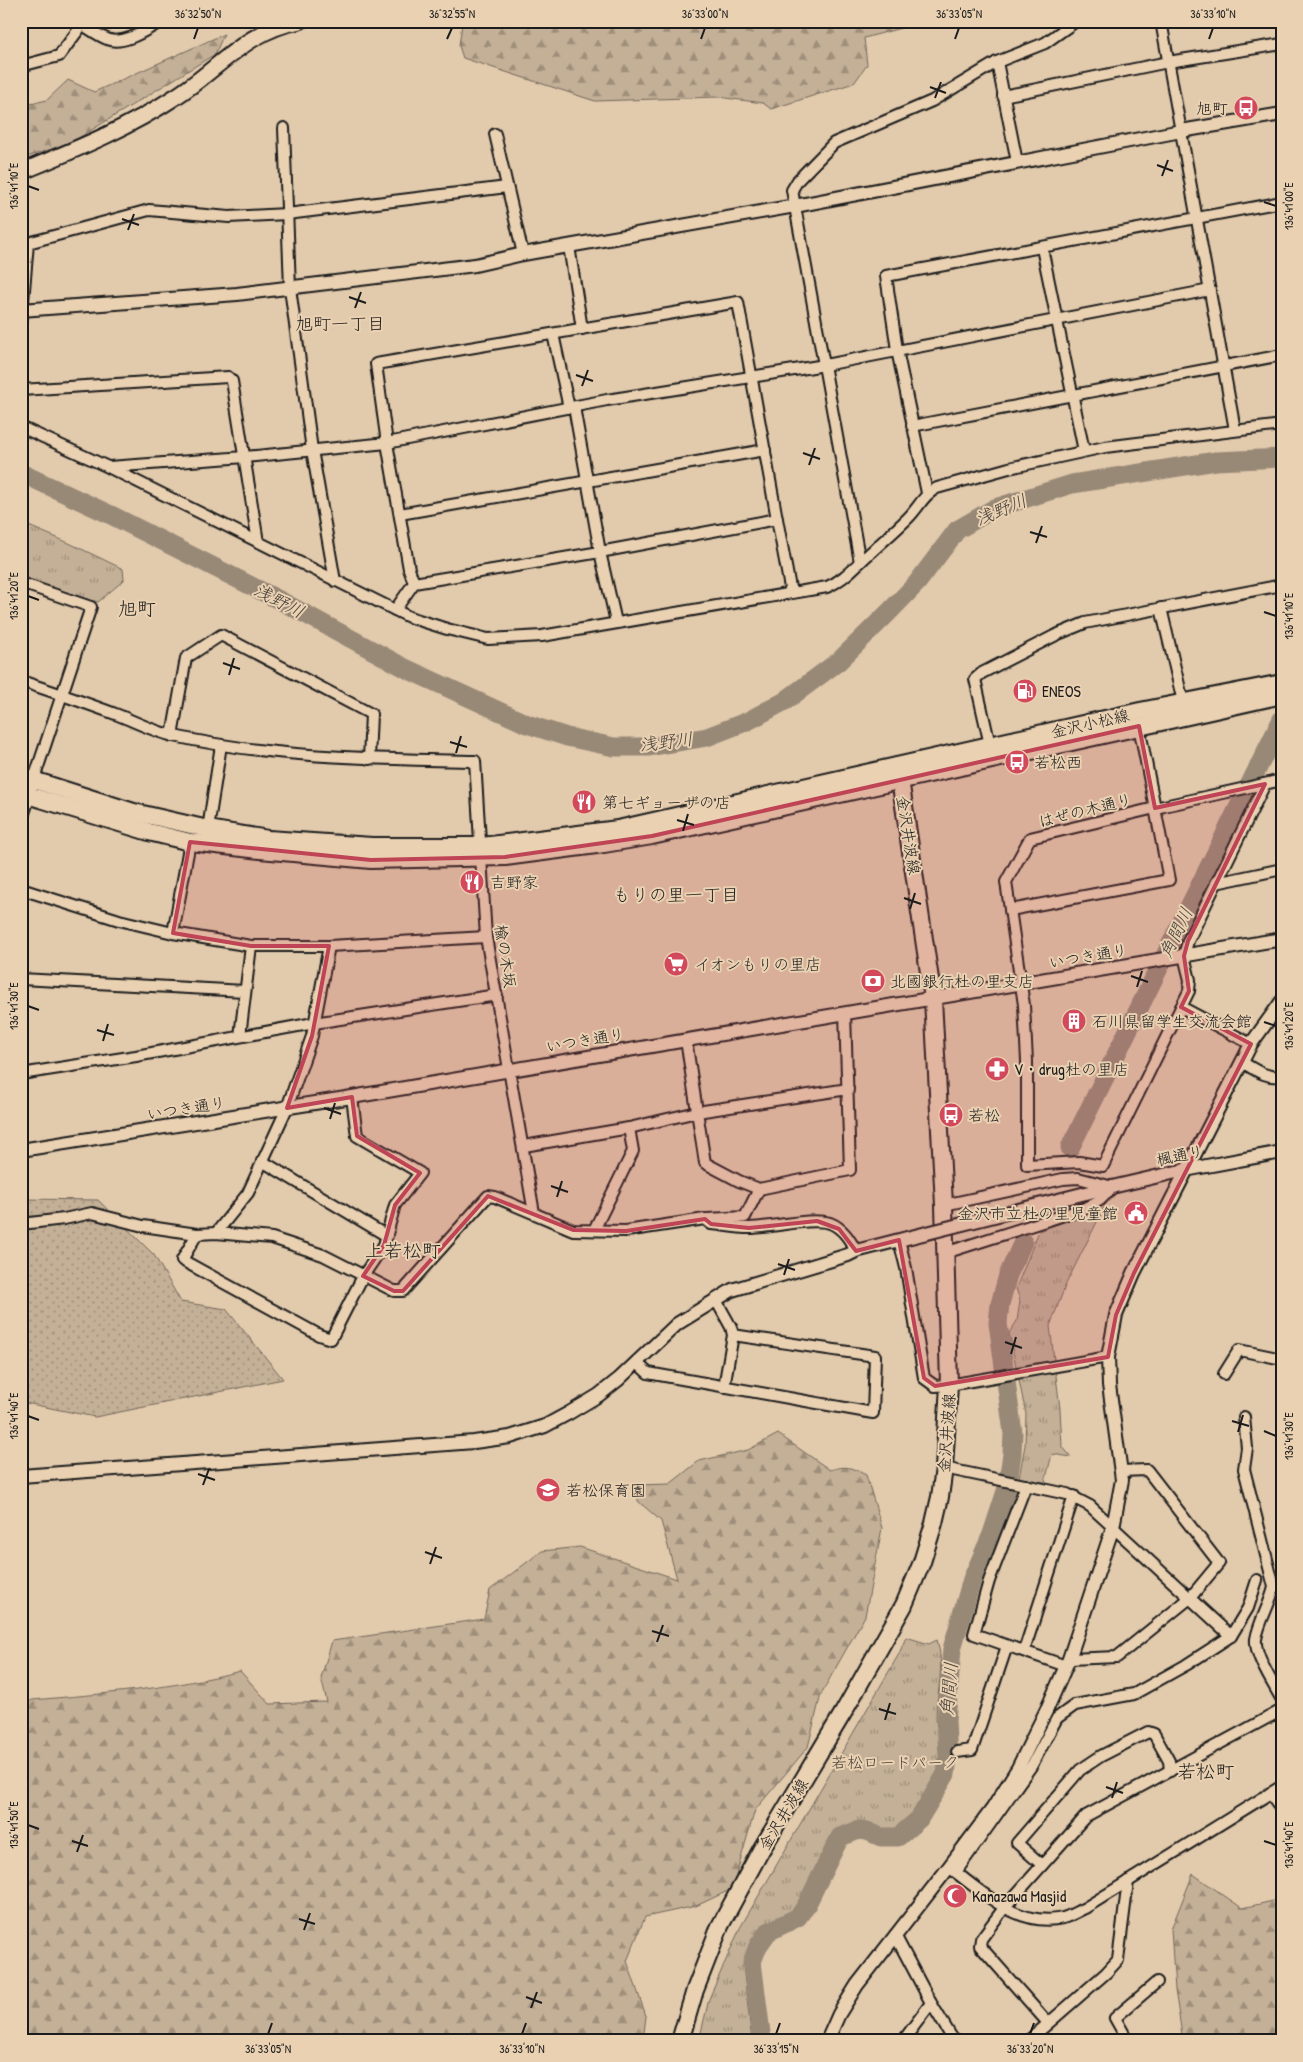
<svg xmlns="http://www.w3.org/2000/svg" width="1303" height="2062" font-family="'Patrick Hand','Klee One',sans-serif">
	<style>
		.grass { fill: url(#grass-dots); stroke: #70665a }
		.forest { fill: url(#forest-firs); stroke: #70665a }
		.park { fill: url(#park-tufts); stroke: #70665a }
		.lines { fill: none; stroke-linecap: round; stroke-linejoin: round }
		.river { stroke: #988977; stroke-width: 19 }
		.minor-casing { stroke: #1c1c1c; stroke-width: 14 }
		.tertiary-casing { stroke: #1c1c1c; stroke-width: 16 }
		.secondary-casing { stroke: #1c1c1c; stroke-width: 19 }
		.primary-casing { stroke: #1c1c1c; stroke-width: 20 }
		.minor { stroke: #ead1b2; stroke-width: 10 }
		.tertiary { stroke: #ead1b2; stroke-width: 12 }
		.secondary { stroke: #ead1b2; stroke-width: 15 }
		.primary { stroke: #ead1b2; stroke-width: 16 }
		.tertiary-bridge-casing { stroke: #1c1c1c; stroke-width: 16; stroke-linecap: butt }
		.tertiary-bridge { stroke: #ead1b2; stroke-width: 12 }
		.marked { fill: #bf4455; fill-opacity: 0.2; stroke: #bf4455; stroke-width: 4; stroke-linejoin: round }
		.ticks { fill: none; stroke: #1c1c1c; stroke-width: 2 }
		.labels { text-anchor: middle; stroke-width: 4; stroke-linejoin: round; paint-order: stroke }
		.poi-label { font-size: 16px; fill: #1c1c1c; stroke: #ead1b2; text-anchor: start }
		.street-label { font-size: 16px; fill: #1c1c1c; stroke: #ead1b2 }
		.park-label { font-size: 16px; fill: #46413b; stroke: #ead1b2 }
		.neighbourhood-label { font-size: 18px; fill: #1c1c1c; stroke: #ead1b2 }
		.water-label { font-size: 18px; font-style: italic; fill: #47423c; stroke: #ead1b2 }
		.quarter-label { font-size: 19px; fill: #1c1c1c; stroke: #ead1b2 }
		.neatline { fill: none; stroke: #1c1c1c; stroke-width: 2 }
		.ticks-label { font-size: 12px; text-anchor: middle; fill: #1c1c1c }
	</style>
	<defs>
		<pattern id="grass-dots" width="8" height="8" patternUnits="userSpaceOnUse" patternTransform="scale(1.25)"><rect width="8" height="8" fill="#c4b097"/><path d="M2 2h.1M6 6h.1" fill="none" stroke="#9e8e7a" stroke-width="1.8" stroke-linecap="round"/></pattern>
		<pattern id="forest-firs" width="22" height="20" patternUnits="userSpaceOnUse" patternTransform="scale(1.25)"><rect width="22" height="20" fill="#c4b097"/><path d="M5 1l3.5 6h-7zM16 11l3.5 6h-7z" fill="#9e8e7a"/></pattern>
		<pattern id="park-tufts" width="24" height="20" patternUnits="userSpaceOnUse" patternTransform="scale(1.25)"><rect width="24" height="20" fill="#c4b097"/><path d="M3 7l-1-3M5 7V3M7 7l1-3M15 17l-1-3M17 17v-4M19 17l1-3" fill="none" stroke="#9e8e7a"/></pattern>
	</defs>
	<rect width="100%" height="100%" fill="#e2caac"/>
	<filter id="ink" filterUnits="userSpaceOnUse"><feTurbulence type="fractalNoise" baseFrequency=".02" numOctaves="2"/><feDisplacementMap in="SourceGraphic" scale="10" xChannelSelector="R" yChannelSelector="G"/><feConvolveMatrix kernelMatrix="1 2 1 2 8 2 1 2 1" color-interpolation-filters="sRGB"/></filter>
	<g filter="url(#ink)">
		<polygon class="grass" points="21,1199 98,1200 154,1255 181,1302 226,1309 283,1379 95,1417 21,1402"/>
		<g class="forest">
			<polygon points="469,21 618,21 620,23 723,25 740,21 962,21 916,24 864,38 867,65 854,83 771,109 763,103 718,97 595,101 463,58 459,46 462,24"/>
			<polygon points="224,34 215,54 72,142 21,159 21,106 47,100 68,80 94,92"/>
			<path d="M778 1434 830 1470C847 1465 850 1467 866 1475L882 1528 865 1616 821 1694 808 1747 755 1810 732 1889 696 1906 645 1917 627 1961 646 2016 643 2041H21V1708L32 1700C102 1694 172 1689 240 1671L270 1704 327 1702 321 1678 332 1641 484 1619 490 1590 542 1551 580 1547 677 1579 661 1521 638 1501V1485L670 1484 699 1461 748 1450Z"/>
			<polygon points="1193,1874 1242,1908 1282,1899 1282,2041 1183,2041 1175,1990 1171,1929"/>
		</g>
		<g class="park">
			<polygon points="24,524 69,543 123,569 124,580 98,602 21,579 21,533"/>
			<polygon points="1109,1198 1066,1284 1050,1326 1060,1409 1062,1446 1071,1457 1052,1454 1045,1482 1019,1478 1025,1445 1026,1414 1009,1333 1017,1321 1020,1301 1016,1288 1039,1231 1083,1215"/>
			<path d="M906 1637 929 1644 937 1640C945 1666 937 1691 936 1717 936 1735 945 1744 947 1758 951 1783 916 1824 898 1837H881L867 1831 859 1830 840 1837 793 1910 760 1930 749 1945 743 1966 752 2041H699L709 1999 740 1928 899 1654Z"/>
		</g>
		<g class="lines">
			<g class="river">
				<polyline points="21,473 111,515 283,602 407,669 527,724 567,737 614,747 649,747 707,737 748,721 785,701 839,661 889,612 917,583 957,530 995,508 1072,484 1216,461 1282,458"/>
				<polyline points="1070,1148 1282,719"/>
				<polyline points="762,2041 752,1962 758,1946 768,1932 798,1917 806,1906 840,1837 859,1830 867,1831 881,1837 898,1837 919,1819 946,1774 948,1757 946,1721 952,1649 972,1579 992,1534 1007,1488 1012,1454 1013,1433 998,1323 1000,1304 1008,1275 1023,1242"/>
			</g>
			<defs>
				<g id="minor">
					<polyline points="1161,21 1235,430"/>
					<path d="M83 25C91 30 99 36 107 39 124 46 147 29 162 21"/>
					<polyline points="997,62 1017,162"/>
					<polyline points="21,66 59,56 85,21"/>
					<polyline points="1003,96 1168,62 1282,44"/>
					<polyline points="284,128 290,288 312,450 335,581"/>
					<polyline points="495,134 523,254"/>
					<polyline points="569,246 582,329"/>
					<polyline points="1042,248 1084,451"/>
					<polyline points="21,325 28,243 149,210 229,217 287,214 507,187"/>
					<polyline points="553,334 569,408"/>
					<polyline points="21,390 228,377 232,381 258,542"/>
					<polyline points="574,407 600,552 616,622"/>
					<polyline points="912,426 1282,355"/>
					<path d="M21 427 108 467 409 617 447 629 488 639 542 636 827 587C844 580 855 566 869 554 882 542 896 530 908 518 919 507 924 494 937 488L1009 468 1105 447 1282 425"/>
					<polyline points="109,467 245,457 387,443 607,400 825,365 1210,290"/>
					<polyline points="927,493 897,350 886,276 1282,202"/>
					<polyline points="400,514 765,450"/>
					<polyline points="777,519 791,593"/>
					<polyline points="860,562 792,190 798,180 834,143 932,101 997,62 1045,43 1076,21"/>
					<polyline points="21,583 91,607 32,785"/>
					<polyline points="1161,608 1183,702"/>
					<polyline points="395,610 414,583 600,552 777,519 738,302 376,364 387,443 409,569 414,583"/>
					<path d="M21 681C54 692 86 703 118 715 136 722 155 732 174 736 273 758 375 759 475 761L486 937 534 1213"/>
					<polyline points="1139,726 1155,808 1030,838 1006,882 1024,1005 1027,1061 1027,1165 1079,1162 1103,1166 1189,991 1190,980 1184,956 1188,941 1265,784"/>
					<polyline points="172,736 186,658 221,635 371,714 369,759"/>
					<polyline points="990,745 975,679 982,673 1056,635 1085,623 1282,585"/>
					<polyline points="208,829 221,745"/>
					<polyline points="1216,883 1282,869"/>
					<polyline points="21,889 119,920 173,933 251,946 329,946 486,937"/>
					<polyline points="1010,910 1169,880 1155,808 1282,780"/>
					<polyline points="173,933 190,842"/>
					<polyline points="21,979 245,991"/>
					<polyline points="1181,1007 1251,1044"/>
					<polyline points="240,1036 251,946"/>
					<polyline points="686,1040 705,1163 739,1181 759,1189 850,1170 845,1013"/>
					<path d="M1242 1062C1254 1069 1267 1079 1282 1076"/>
					<polyline points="21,1074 136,1056 314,1023 497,995"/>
					<polyline points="524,1146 629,1128 697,1112 848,1089"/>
					<polyline points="262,1161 387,1236"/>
					<polyline points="944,1205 1063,1179 1078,1178 1113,1187 1100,1200 1083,1209 945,1253"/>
					<polyline points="707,1219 745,1217 759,1189"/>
					<path d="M21 1224 64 1219 92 1213 143 1226 197 1234 216 1233 272 1238 323 1255 394 1291H403L488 1196 495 1197 573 1230 626 1231 705 1219 711 1224C723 1225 736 1228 749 1228 772 1228 810 1217 830 1223 843 1228 850 1240 856 1251"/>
					<polyline points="594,1230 633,1151 629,1128"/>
					<polyline points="216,1233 248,1193 287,1108 312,1036 329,946"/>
					<polyline points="197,1234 182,1260 319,1335 331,1339 363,1276 384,1245 395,1205 420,1173 357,1136 352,1097"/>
					<polyline points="899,1240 906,1268 924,1378 935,1386 949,1385 1108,1357"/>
					<polyline points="716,1300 731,1327 733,1335 724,1387"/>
					<polyline points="636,1362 648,1373 873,1413 875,1356 733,1335"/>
					<polyline points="1224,1374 1239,1350 1282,1359"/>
					<path d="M1244 1417 1247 1448 1244 1469 1274 1587C1270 1605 1259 1621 1256 1639 1254 1655 1274 1685 1282 1700"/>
					<polyline points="944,1468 1067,1494 1090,1506 1231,1636"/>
					<polyline points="1026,1485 989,1581 974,1634 1066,1666"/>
					<polyline points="1024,1651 1074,1496"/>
					<polyline points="1069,1659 1117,1657 1190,1598 1219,1563 1147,1470 1121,1471"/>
					<polyline points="957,1752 972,1750 1007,1646"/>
					<polyline points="1270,1793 1282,1810"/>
					<polyline points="1042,1865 1017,1843 1080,1770 1101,1756 1148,1732 1154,1734 1169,1761 1170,1771"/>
					<path d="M950 1868C984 1893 1018 1928 1063 1918 1070 1916 1078 1911 1085 1908L1282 1786"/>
					<polyline points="956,1872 1032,1765 1057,1718 1075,1705 1134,1694 1186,1665 1231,1636 1248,1608 1257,1580"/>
					<polyline points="895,1935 931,2003 954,2041"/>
					<polyline points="1048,2023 980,1946 981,1939 1004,1908 1086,1816 1282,1710"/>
					<polyline points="903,2041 931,2003"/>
					<polyline points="1028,2041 1106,1973 1118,1960 1128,1881"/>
					<polyline points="1128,2041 1115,2018 1157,1982"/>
				</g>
				<g id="tertiary">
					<polyline points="21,310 237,294 475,265 523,254 795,206 1181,131 1282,114"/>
					<polyline points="21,819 29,795"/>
					<polyline points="21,1150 352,1097 1282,939"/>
					<polyline points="1086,1193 1185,1170 1282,1152"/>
					<polyline points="21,1476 474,1442 510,1437 545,1426 569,1413 599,1395 619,1379 677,1324 732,1290 848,1255 856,1251 907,1238"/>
					<polyline points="827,2041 839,2014 857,1985 949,1867 993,1808 1018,1768 1047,1709 1069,1659 1113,1527 1122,1480 1109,1385 1108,1357 1116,1315 1134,1273 1242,1062 1251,1044 1282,1001"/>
				</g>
				<path id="secondary" d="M21 172C74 150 127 129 175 97 218 70 246 30 300 21"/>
				<g id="primary">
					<polyline points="21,776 134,812 208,829 268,839 372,846 482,846 618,829 1140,711 1282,683"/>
					<polyline points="21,793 149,832 190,842 260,850 371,860 505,857 604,844 652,836 1282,695"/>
					<polyline points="680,2041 695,1990 720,1926 761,1850 843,1713 904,1605 922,1562 934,1523 940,1497 944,1468 949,1385 944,1205 933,999 898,766"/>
				</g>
			</defs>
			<use href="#minor" class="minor-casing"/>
			<use href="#tertiary" class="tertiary-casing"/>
			<use href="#secondary" class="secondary-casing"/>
			<use href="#primary" class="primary-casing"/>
			<use href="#minor" class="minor"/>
			<use href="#tertiary" class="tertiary"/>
			<use href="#secondary" class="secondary"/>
			<use href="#primary" class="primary"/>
			<defs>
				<polyline id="tertiary-bridge" points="907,1238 1086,1193"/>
			</defs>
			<use href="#tertiary-bridge" class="tertiary-bridge-casing"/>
			<use href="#tertiary-bridge" class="tertiary-bridge"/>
		</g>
	</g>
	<path class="marked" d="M1139 726 1155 808 1265 784 1188 941 1184 956 1189 991 1181 1007 1251 1044 1134 1273 1116 1315 1108 1357 935 1386 924 1378 899 1240 856 1251 839 1229 817 1221 749 1228 711 1224 705 1219 626 1231 573 1230 488 1196 403 1291H394L363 1276 384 1245 395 1205 420 1173 357 1136 352 1097 287 1108 312 1036 329 946H251L173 933 190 842 371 860 505 857 652 836Z"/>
	<path class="ticks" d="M194 39 198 28M447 39 452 28M701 39 705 28M955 39 959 28M1209 39 1213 28M930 87 946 93M935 98 941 82M1157 165 1173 171M1162 176 1168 160M28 186 39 190M1264 202 1276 206M122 219 139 225M128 230 134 214M349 297 366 303M355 308 361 292M576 375 593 381M582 386 588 370M803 453 820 459M809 465 815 448M1030 532 1047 537M1036 543 1042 526M28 596 39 600M1264 612 1276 616M223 663 240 669M229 675 234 658M450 742 467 747M456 753 461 736M677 820 694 825M683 831 688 814M904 898 921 904M910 909 915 893M1131 976 1148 982M1137 987 1142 971M28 1006 39 1010M1264 1022 1276 1026M97 1030 114 1035M103 1041 108 1024M324 1108 341 1114M330 1119 335 1103M551 1186 568 1192M557 1197 562 1181M778 1264 795 1270M784 1275 789 1259M1005 1342 1022 1348M1011 1354 1016 1337M28 1416 39 1420M1232 1421 1249 1426M1264 1431 1276 1436M1238 1432 1243 1415M198 1474 215 1480M203 1485 209 1469M425 1552 442 1558M430 1564 436 1547M652 1631 669 1636M657 1642 663 1625M879 1709 896 1714M885 1720 890 1703M1106 1787 1123 1793M1112 1798 1117 1782M28 1825 39 1829M72 1841 88 1846M1264 1841 1276 1845M77 1852 83 1835M299 1919 315 1924M304 1930 310 1913M526 1997 542 2003M531 2008 537 1992M268 2034 272 2023M522 2034 526 2023M776 2034 780 2023M1030 2034 1034 2023"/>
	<defs>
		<symbol id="bus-disc" viewBox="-11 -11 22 22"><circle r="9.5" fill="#d1495b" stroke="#ead1b2"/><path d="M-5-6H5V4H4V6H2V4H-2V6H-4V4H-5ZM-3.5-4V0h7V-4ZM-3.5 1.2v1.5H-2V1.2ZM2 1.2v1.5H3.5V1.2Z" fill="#fff"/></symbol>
		<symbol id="fuel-disc" viewBox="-11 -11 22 22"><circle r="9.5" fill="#d1495b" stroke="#ead1b2"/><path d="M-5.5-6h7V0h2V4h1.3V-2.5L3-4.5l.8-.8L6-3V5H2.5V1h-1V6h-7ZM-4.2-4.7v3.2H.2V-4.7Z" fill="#fff"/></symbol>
		<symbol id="restaurant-disc" viewBox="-11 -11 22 22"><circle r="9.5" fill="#d1495b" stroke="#ead1b2"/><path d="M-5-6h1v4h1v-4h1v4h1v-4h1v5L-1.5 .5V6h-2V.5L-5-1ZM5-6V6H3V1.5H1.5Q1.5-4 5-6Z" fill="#fff"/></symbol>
		<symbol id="supermarket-disc" viewBox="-11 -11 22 22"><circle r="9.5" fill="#d1495b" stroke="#ead1b2"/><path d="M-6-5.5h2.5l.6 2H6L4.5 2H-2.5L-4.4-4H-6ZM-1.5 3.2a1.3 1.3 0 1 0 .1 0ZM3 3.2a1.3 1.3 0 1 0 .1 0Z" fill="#fff"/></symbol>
		<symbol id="bank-disc" viewBox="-11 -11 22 22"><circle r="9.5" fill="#d1495b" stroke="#ead1b2"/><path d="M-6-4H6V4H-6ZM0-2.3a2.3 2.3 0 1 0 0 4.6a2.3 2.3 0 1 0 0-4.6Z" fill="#fff"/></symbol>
		<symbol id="building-disc" viewBox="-11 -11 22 22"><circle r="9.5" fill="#d1495b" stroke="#ead1b2"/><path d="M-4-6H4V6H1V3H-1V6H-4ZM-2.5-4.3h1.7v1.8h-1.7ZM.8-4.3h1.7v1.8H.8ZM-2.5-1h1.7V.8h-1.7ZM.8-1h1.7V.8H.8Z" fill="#fff"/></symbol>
		<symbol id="pharmacy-disc" viewBox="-11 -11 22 22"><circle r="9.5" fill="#d1495b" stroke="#ead1b2"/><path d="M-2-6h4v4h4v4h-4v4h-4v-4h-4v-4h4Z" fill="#fff"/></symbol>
		<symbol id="civic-disc" viewBox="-11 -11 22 22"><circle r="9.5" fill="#d1495b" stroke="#ead1b2"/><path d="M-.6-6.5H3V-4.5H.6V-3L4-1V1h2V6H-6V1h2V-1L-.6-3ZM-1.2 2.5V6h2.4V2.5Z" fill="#fff"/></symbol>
		<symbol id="school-disc" viewBox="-11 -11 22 22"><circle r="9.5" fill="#d1495b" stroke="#ead1b2"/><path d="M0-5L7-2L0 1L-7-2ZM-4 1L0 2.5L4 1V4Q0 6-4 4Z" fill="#fff"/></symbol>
		<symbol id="mosque-disc" viewBox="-11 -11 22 22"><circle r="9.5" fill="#d1495b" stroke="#ead1b2"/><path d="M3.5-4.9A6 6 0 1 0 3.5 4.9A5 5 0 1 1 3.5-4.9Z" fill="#fff"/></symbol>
	</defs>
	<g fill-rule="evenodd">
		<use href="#bus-disc" x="1232" y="94" width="28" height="28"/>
		<use href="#fuel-disc" x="1011" y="677" width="28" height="28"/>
		<use href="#bus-disc" x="1003" y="748" width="28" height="28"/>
		<use href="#restaurant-disc" x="570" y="788" width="28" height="28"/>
		<use href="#restaurant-disc" x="458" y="868" width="28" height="28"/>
		<use href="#supermarket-disc" x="662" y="950" width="28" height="28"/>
		<use href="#bank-disc" x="859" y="967" width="28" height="28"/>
		<use href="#building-disc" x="1060" y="1007" width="28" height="28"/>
		<use href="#pharmacy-disc" x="983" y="1055" width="28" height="28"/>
		<use href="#bus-disc" x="937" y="1101" width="28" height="28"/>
		<use href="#civic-disc" x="1122" y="1199" width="28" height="28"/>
		<use href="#school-disc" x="534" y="1476" width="28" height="28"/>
		<use href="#mosque-disc" x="941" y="1882" width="28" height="28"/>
	</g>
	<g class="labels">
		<g class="poi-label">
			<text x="1228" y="114" text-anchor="end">旭町</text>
			<text x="1042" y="697">ENEOS</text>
			<text x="1034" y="768">若松西</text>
			<text x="602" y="808">第七ギョーザの店</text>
			<text x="490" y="888">吉野家</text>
			<text x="694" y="970">イオンもりの里店</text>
			<text x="890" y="987">北國銀行杜の里支店</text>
			<text x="1092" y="1027">石川県留学生交流会館</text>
			<text x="1014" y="1075">V・drug杜の里店</text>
			<text x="968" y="1121">若松</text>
			<text x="1118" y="1219" text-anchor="end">金沢市立杜の里児童館</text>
			<text x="566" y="1496">若松保育園</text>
			<text x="972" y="1902">Kanazawa Masjid</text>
		</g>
		<g class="street-label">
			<text transform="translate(1090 723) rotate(-13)" y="6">金沢小松線</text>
			<text transform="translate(1085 810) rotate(-14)" y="6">はぜの木通り</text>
			<text transform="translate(909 835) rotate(81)" y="6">金沢井波線</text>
			<text transform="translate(506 956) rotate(81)" y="6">楡の木坂</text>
			<text transform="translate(1088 956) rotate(-10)" y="6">いつき通り</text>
			<text transform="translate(585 1040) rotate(-10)" y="6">いつき通り</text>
			<text transform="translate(186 1108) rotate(-9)" y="6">いつき通り</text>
			<text transform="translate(1180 1155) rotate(-12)" y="6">楓通り</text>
			<text transform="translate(946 1433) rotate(-86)" y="6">金沢井波線</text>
			<text transform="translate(783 1814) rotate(-59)" y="6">金沢井波線</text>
		</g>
		<g class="park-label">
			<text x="895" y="1768">若松ロードパーク</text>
		</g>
		<g class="neighbourhood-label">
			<text x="340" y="330">旭町一丁目</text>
			<text x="676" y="901">もりの里一丁目</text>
		</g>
		<g class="water-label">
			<text transform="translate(1001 510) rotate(-23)" y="6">浅野川</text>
			<text transform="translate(279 601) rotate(27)" y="6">浅野川</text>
			<text transform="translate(666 742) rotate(-7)" y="6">浅野川</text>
			<text transform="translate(1176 933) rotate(-64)" y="6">角間川</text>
			<text transform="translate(949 1689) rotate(-85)" y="6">角間川</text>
		</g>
		<g class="quarter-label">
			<text x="137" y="615">旭町</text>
			<text x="403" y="1257">上若松町</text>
			<text x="1206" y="1778">若松町</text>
		</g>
	</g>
	<rect width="1303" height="2062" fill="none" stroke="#ead1b2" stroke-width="55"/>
	<rect x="28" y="28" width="1248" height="2006" class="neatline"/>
	<g class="ticks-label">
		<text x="198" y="18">36°32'50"N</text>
		<text x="452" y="18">36°32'55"N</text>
		<text x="705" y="18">36°33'00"N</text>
		<text x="959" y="18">36°33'05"N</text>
		<text x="1213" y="18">36°33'10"N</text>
		<text transform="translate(14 186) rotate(-90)" y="4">136°41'10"E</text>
		<text transform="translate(1289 206) rotate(-90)" y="4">136°41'00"E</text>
		<text transform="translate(14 596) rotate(-90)" y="4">136°41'20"E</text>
		<text transform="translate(1289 616) rotate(-90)" y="4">136°41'10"E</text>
		<text transform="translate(14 1006) rotate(-90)" y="4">136°41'30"E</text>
		<text transform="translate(1289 1026) rotate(-90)" y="4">136°41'20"E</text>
		<text transform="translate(14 1416) rotate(-90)" y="4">136°41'40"E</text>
		<text transform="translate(1289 1436) rotate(-90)" y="4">136°41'30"E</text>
		<text transform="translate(14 1825) rotate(-90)" y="4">136°41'50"E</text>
		<text transform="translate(1289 1845) rotate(-90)" y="4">136°41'40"E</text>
		<text x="268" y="2053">36°33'05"N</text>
		<text x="522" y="2053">36°33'10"N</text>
		<text x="776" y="2053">36°33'15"N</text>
		<text x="1030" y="2053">36°33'20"N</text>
	</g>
</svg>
